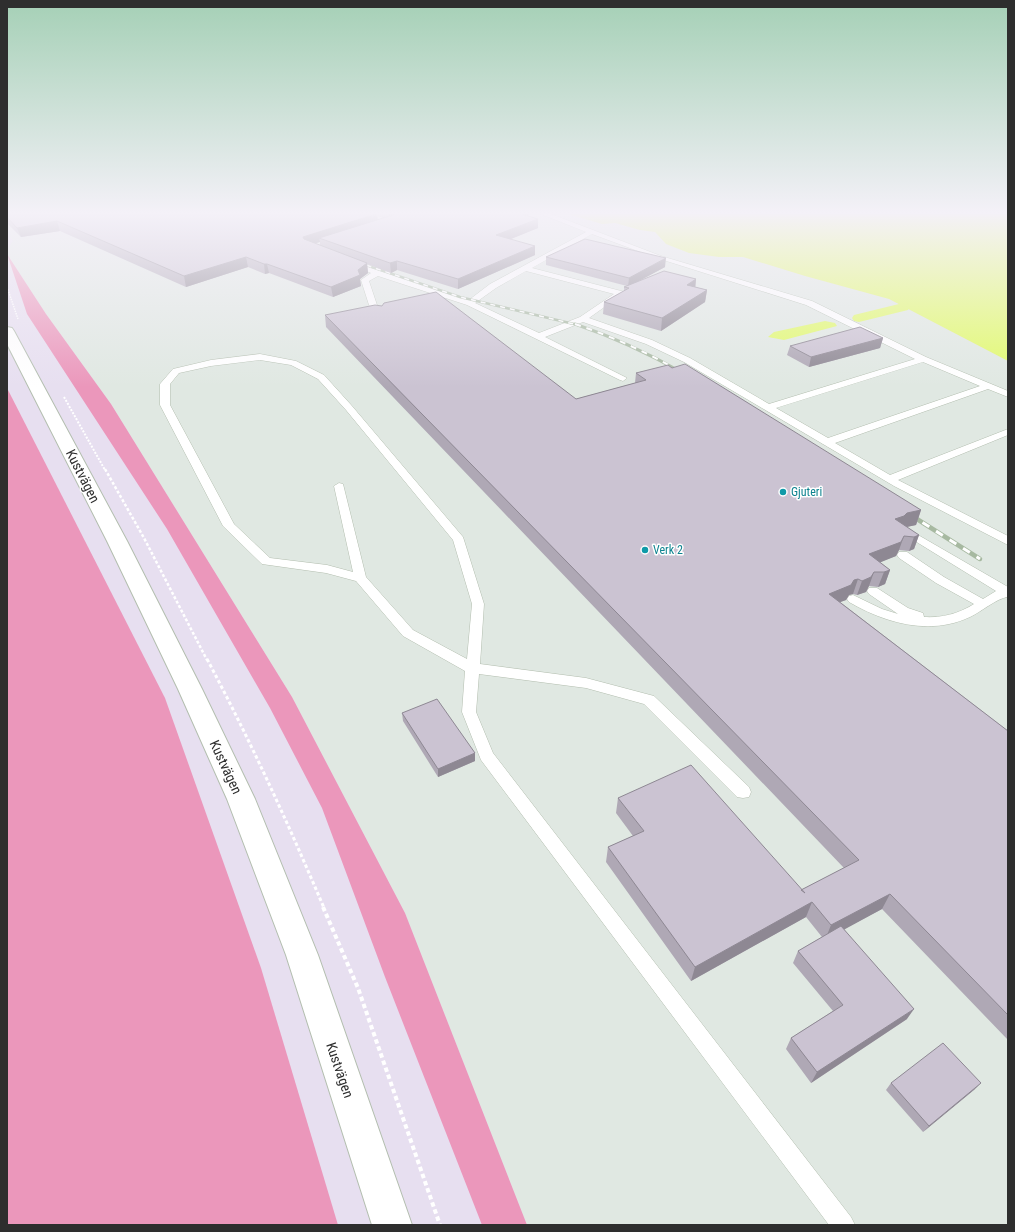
<svg xmlns="http://www.w3.org/2000/svg" width="1015" height="1232" font-family="'Roboto Condensed',sans-serif">
	<style>
		.industrial { fill: #e0e8e2 }
		.green { fill: #eb97bb }
		.water { fill: #e1fa6a }
		.lines { fill: none; stroke-linecap: round; stroke-linejoin: round }
		.canal { fill: #e1fa6a; fill-rule: evenodd }
		.service-casing { stroke: #b3beaf; stroke-width: 1 }
		.secondary-casing { stroke: #b3beaf; stroke-width: 2 }
		.path-far4 { stroke: #fff; stroke-width: 1.5; stroke-dasharray: 1.5 1; stroke-linecap: butt }
		.path-far3 { stroke: #fff; stroke-width: 2; stroke-dasharray: 2 1.5; stroke-linecap: butt }
		.path-far2 { stroke: #fff; stroke-width: 2.5; stroke-dasharray: 3 2; stroke-linecap: butt }
		.path-far1 { stroke: #fff; stroke-width: 3; stroke-dasharray: 3.5 2.5; stroke-linecap: butt }
		.path { stroke: #fff; stroke-width: 4; stroke-dasharray: 4.5 3; stroke-linecap: butt }
		.service { fill: #fff; fill-rule: evenodd }
		.secondary { fill: #fff; fill-rule: evenodd }
		.rail-far2-casing { stroke: #a7b9a1; stroke-width: 2.5 }
		.rail-far1-casing { stroke: #a7b9a1; stroke-width: 3 }
		.rail-casing { stroke: #a7b9a1; stroke-width: 4.5 }
		.rail-far2 { stroke: #fff; stroke-width: 1.5; stroke-dasharray: 5; stroke-linecap: butt }
		.rail-far1 { stroke: #fff; stroke-width: 2; stroke-dasharray: 6; stroke-linecap: butt }
		.rail { stroke: #fff; stroke-width: 3; stroke-dasharray: 8; stroke-linecap: butt }
		.wall { fill: #afa8b5; fill-rule: evenodd }
		.shaded-wall { fill: #8e8893 }
		.building { fill: #cbc3d2; stroke: #8e8893 }
		.culture-dot { fill: #0f9aa8; stroke: #fff; stroke-width: 1.5 }
		.labels { text-anchor: middle; stroke-width: 3; stroke-linejoin: round; paint-order: stroke }
		.culture-label { font-size: 12px; fill: #0d838f; stroke: #fff; text-anchor: start }
		.near-street-label { font-size: 14px; fill: #2e2e2e; stroke: #fff }
	</style>
	<rect width="100%" height="100%" fill="#e7dff0"/>
	<polygon class="industrial" points="7,214 568,214 602,224 615,223 640,230 655,232 666,244 719,257 743,257 805,276 889,299 1008,361 1008,1225 527,1225 405,913 292,697 111,404 46,314 7,254 7,249 13,241 7,232"/>
	<g class="green">
		<polygon points="7,254 46,314 111,404 292,697 405,913 527,1225 482,1225 385,977 322,808 270,708 167,529 27,314"/>
		<polygon points="7,388 165,698 261,968 338,1225 7,1225"/>
	</g>
	<g class="water">
		<polygon points="568,214 1008,214 1008,361 889,299 805,276 743,257 719,257 689,253 666,244 655,232 640,230 615,223 602,224"/>
		<polygon points="825,321 835,323 837,326 784,340 768,337 774,332"/>
	</g>
	<g class="lines">
		<polygon class="canal" points="903,303 908,304 910,307 908,310 859,322 854,321 852,318 854,315"/>
		<defs>
			<g id="service">
				<path d="M541 214H551L661 256 812 301 926 357 1008 391V397L988 389 835 443 890 475 1008 429V435L898 480 1008 536V545L894 486 684 362 646 344 583 322 545 337 627 378 623 381 620 380 467 305 378 276 369 281 377 305 384 314 383 316H377L369 305 361 280 371 273 349 263 354 262 380 271 469 300 490 284 586 232ZM592 234 657 258 806 305 915 359 769 404 690 358 652 340 589 318 610 303 625 296V292L532 268ZM526 271 614 294 580 317 539 333 475 303 496 288ZM923 362 980 386 828 438 776 408Z"/>
				<path d="M260 354 296 361 324 375 352 406 463 537 484 604 480 664 586 678 654 696 749 787 751 792 749 797 743 798 737 797 644 704 586 688 479 674 476 712 493 753 851 1217 855 1225H829L481 760 462 712 465 671 403 636 356 581 326 573 262 564 223 526 160 405V384L173 369 211 360ZM260 360 291 365 318 379 346 410 453 540 472 604 467 659 413 630 366 577 343 484 339 483 334 486 353 572 327 565 270 558 234 524 170 405V384L179 373 211 366Z"/>
				<path d="M906 528 1008 587V597C997 598 981 612 970 617 930 636 885 623 849 602L847 599 849 596 853 595 882 609 898 614 869 594 867 591 869 588H877L908 608 923 613 924 617C942 618 958 614 974 604L936 583 899 558 897 555 899 552H907L944 577 983 599 996 591 902 533 900 531 902 529Z"/>
			</g>
			<polygon id="secondary" points="7,327 12,328 14,331 127,541 202,689 255,799 318,955 412,1225 372,1225 286,955 227,799 178,689 107,541 7,344"/>
		</defs>
		<use href="#service" class="service-casing"/>
		<use href="#secondary" class="secondary-casing"/>
		<polyline class="path-far4" points="7,287 18,319"/>
		<polyline class="path-far3" points="64,397 105,470"/>
		<polyline class="path-far2" points="105,469 144,538 207,660"/>
		<path class="path-far1" d="M207 659C250 740 288 823 324 908"/>
		<polyline class="path" points="323,907 358,988 440,1225"/>
		<use href="#service" class="service"/>
		<use href="#secondary" class="secondary"/>
		<defs>
			<polyline id="rail-far2" points="357,262 460,297 578,325"/>
			<path id="rail-far1" d="M575 324C616 338 646 352 683 373"/>
			<polyline id="rail" points="909,514 980,559"/>
		</defs>
		<use href="#rail-far2" class="rail-far2-casing"/>
		<use href="#rail-far1" class="rail-far1-casing"/>
		<use href="#rail" class="rail-casing"/>
		<use href="#rail-far2" class="rail-far2"/>
		<use href="#rail-far1" class="rail-far1"/>
		<use href="#rail" class="rail"/>
	</g>
	<g class="wall">
		<path d="M7 214H529L528 216 538 228 510 239 535 255 458 289 397 270 391 273 367 264 368 273 360 279 361 286 333 297 269 273 265 274 248 267 186 287 60 231 21 237 7 223ZM377 216H378L384 218 378 220ZM320 242V245L315 243Z"/>
		<polygon points="546,257 665,267 637,282 696,279 695,287 707,290 705,302 661,331 603,314 604,302 624,291 624,287 627,286 546,265"/>
		<polygon points="325,315 576,399 635,383 636,373 672,368 921,510 916,525 906,527 919,535 914,549 909,551 899,550 896,556 880,562 890,570 885,584 878,587 869,586 866,592 857,595 853,594 849,595 846,600 840,602 1008,731 1008,1040 882,909 844,929 907,1019 811,1083 786,1049 791,1038 833,1011 793,963 798,951 822,937 806,917 691,981 606,862 608,847 633,836 616,813 618,798 801,890 844,868 326,327"/>
		<polygon points="883,338 880,348 809,367 787,355 790,346"/>
		<polygon points="402,713 475,753 475,761 438,777 403,721"/>
		<polygon points="891,1083 975,1089 923,1132 886,1090"/>
	</g>
	<g class="shaded-wall">
		<polygon points="376,214 377,214 378,223 319,238 320,242 305,246 303,237"/>
		<polygon points="389,214 405,214 389,219"/>
		<polygon points="515,214 529,214 529,216 515,222"/>
		<polygon points="538,219 538,228 496,245 496,235"/>
		<polygon points="57,221 60,231 21,237 17,228"/>
		<polygon points="535,246 535,255 458,289 458,279"/>
		<polygon points="246,257 248,267 186,287 184,276"/>
		<polygon points="666,258 665,267 628,287 629,278"/>
		<polygon points="397,261 397,270 391,273 390,263"/>
		<polygon points="367,263 368,273 360,279 361,286 333,297 331,287"/>
		<polygon points="264,264 267,264 269,273 265,274"/>
		<polygon points="696,279 695,291 687,285"/>
		<polygon points="707,290 705,302 661,331 662,318"/>
		<polygon points="883,338 880,348 809,367 811,357"/>
		<polygon points="921,510 916,525 902,528 895,519 907,513"/>
		<polygon points="919,535 914,549 909,551 914,537"/>
		<polygon points="904,536 899,550 896,556 864,569 869,554"/>
		<polygon points="890,570 885,584 878,587 884,572"/>
		<polygon points="874,572 869,586 866,592 857,595 862,581"/>
		<polygon points="858,579 853,594 849,595 846,600 824,608 829,594 854,580"/>
		<polygon points="475,753 475,761 438,777 438,769"/>
		<polygon points="890,894 882,909 825,940 831,925"/>
		<polygon points="812,902 806,917 691,981 695,967"/>
		<polygon points="914,1009 907,1019 811,1083 817,1072"/>
		<polygon points="981,1083 975,1089 923,1132 929,1126"/>
	</g>
	<g class="building">
		<polygon points="7,214 376,214 303,237 304,239 367,263 358,270 360,275 331,287 267,264 264,264 246,257 184,276 57,221 17,228 7,217"/>
		<polygon points="396,214 521,214 538,219 496,235 535,246 458,279 397,261 390,263 319,238"/>
		<polygon points="585,239 666,258 629,278 546,257"/>
		<polygon points="664,271 696,279 687,285 707,290 662,318 604,302 629,288 624,287"/>
		<polygon points="436,292 576,399 646,380 636,373 668,365 672,368 685,364 921,510 907,513 904,516 895,519 919,535 914,537 904,536 901,542 869,554 890,570 884,572 874,572 871,577 862,581 858,579 854,580 851,585 829,594 1008,731 1008,1015 890,894 831,925 812,902 695,967 608,847 644,831 618,798 691,765 805,893 801,890 859,860 325,315 375,305 382,306 384,303"/>
		<polygon points="860,327 883,338 811,357 790,346"/>
		<polygon points="437,699 475,753 438,769 402,713"/>
		<polygon points="841,926 914,1009 817,1072 791,1038 843,1005 798,951"/>
		<polygon points="943,1043 981,1083 929,1126 891,1083"/>
	</g>
	<linearGradient id="sky" x2="0" y2="1"><stop stop-color="#a5d0b6"/><stop offset="0.55" stop-color="#f4f1f8"/><stop offset="1" stop-color="#f4f1f8" stop-opacity="0"/></linearGradient>
	<rect width="1015" height="387" fill="url(#sky)"/>
	<g class="culture-dot">
		<circle cx="783" cy="492" r="4"/>
		<circle cx="645" cy="550" r="4"/>
	</g>
	<g class="labels">
		<g class="culture-label">
			<text x="791" y="496">Gjuteri</text>
			<text x="653" y="554">Verk 2</text>
		</g>
		<g class="near-street-label">
			<text transform="translate(83 476) rotate(63)" y="5">Kustvägen</text>
			<text transform="translate(226 767) rotate(65)" y="5">Kustvägen</text>
			<text transform="translate(340 1070) rotate(71)" y="5">Kustvägen</text>
		</g>
	</g>
	<rect width="1015" height="1232" fill="none" stroke="#2e2e2e" stroke-width="16"/>
</svg>
